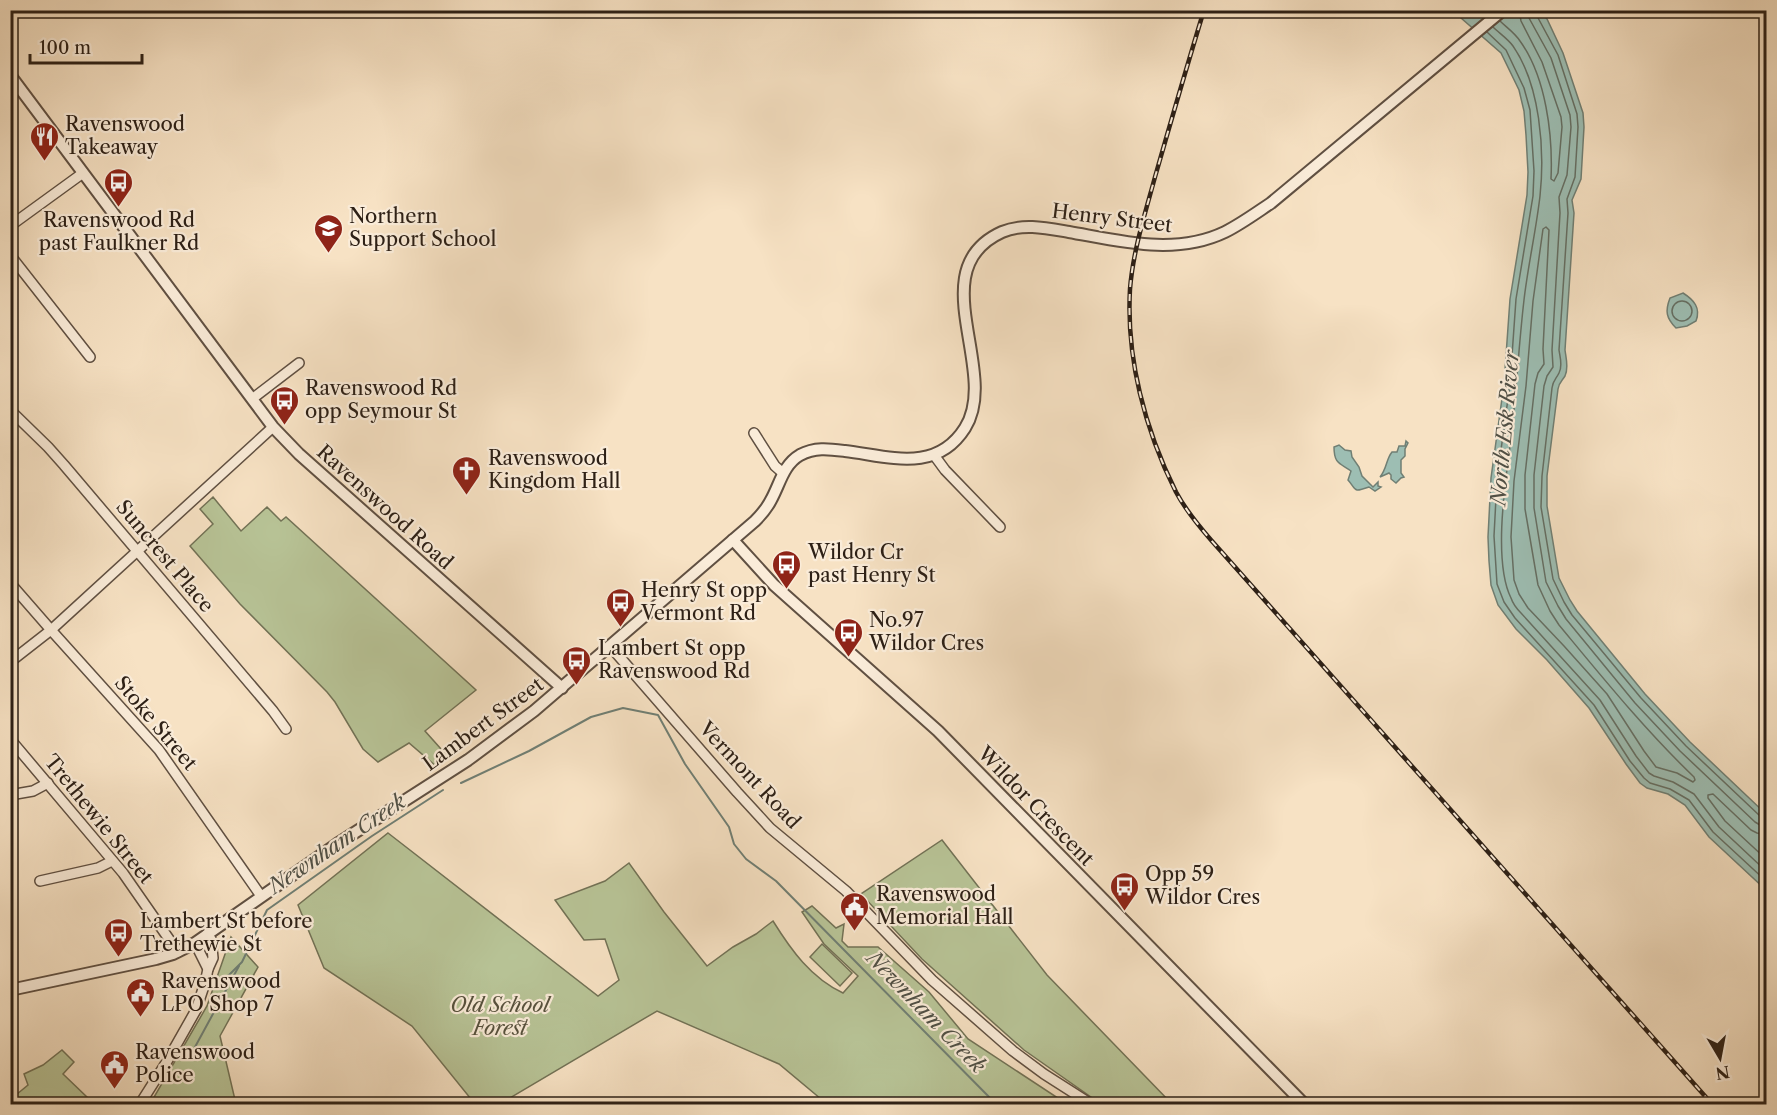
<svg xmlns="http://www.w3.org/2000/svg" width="1777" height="1115" font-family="'Libre Caslon Text',serif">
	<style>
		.green { fill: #b8c497; stroke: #727256; stroke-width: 1.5 }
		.water { fill: #9dbeb3; stroke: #707f74; stroke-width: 1.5 }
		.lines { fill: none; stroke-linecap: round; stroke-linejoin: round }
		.shore { stroke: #656f64; stroke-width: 1.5 }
		.stream { stroke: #707f74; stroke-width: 2 }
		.minor-casing { stroke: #605042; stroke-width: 12 }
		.tertiary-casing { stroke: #605042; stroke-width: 14 }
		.minor { stroke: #faecd9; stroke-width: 9 }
		.tertiary { stroke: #faecd9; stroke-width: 10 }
		.rail-casing { stroke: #2d2016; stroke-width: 4.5 }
		.rail { stroke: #faecd9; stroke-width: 2; stroke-dasharray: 7; stroke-linecap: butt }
		.labels { text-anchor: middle; stroke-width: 4.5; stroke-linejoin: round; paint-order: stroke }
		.poi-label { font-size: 20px; fill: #2d2016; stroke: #faecd9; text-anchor: start }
		.street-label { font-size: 20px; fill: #2d2016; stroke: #faecd9 }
		.park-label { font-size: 20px; font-style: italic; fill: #57513d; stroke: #faecd9 }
		.water-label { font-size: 21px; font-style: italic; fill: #4f4f45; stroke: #faecd9 }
	</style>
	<rect width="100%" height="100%" fill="#f7e2c4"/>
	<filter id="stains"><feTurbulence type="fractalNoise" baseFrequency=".00333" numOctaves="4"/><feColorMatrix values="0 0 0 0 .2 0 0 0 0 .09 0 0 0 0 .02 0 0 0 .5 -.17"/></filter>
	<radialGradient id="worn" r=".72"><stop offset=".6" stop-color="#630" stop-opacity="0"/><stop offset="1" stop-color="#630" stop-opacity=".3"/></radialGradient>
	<g class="green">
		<polygon points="213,497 241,531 267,507 281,521 286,517 476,690 425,731 449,758 437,767 409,743 378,762 363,749 335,702 327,692 240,604 190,546 213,524 200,509"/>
		<path d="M388 833 598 996 619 980 605 939 584 940 555 900 605 881 629 863 664 912 707 966 733 947 756 934 773 921C791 950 811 978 843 993L858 976 824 944 802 912 812 906 836 928 844 924 842 941 848 947H878L929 992 968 1039 1067 1104H827L779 1064 657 1011 508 1099 496 1104H475L412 1026 324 968 298 905Z"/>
		<polygon points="942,840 1047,975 1172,1104 1101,1104 1024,1050 922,959 861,894"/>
		<polygon points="231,937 258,967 220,1036 236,1104 150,1104 207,1006"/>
		<polygon points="822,944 852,973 840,986 810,957"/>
		<polygon points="62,1050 74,1062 63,1074 90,1100 84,1104 11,1104 11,1099 28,1085 24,1074 43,1065"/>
	</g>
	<g class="water">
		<path d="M1453 11H1540L1547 19 1563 53 1583 113 1584 127 1581 179 1572 200 1574 213 1565 350C1566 358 1569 368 1565 376 1562 381 1559 382 1558 389L1547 476V506L1559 578 1570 600 1577 611 1645 694 1690 742 1766 814V890L1709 837 1685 805 1668 794 1647 788 1640 783 1626 764 1589 708 1547 660 1516 629 1498 605 1491 585 1489 561 1488 537 1491 478 1504 384 1510 299 1527 195 1528 172 1526 135 1524 111 1519 90 1501 53Z"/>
		<path d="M1683 293C1694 300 1701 308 1696 321L1687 326 1676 328C1666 318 1665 311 1670 298Z"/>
		<path d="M1406 441 1408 443 1405 449V456L1401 460V473L1404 477 1401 478 1396 483 1391 479V475L1389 473 1380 477C1387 469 1386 459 1392 452H1397L1399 446H1405Z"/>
		<path d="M1339 445 1345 450 1351 451 1352 457 1359 467 1362 476 1373 487 1378 482V486L1381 487 1375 491 1369 487C1352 493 1357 490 1348 480L1351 471C1340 463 1334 464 1334 447Z"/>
	</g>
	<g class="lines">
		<g class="shore">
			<polyline points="1528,10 1529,18 1551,58 1570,115 1571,127 1567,175 1559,197 1560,213 1552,350 1553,367 1547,376 1544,386 1534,475 1534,508 1546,582 1558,606 1566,619 1635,703 1680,751 1755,822 1760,825 1766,826"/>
			<path d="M1536 10 1537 16 1558 55 1577 114 1578 127 1575 177 1567 199 1568 213 1559 350C1560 357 1563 366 1559 373 1556 379 1553 380 1552 388L1542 476 1541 507 1553 579 1564 602 1572 615 1641 698 1686 746 1760 816 1766 818"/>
			<path d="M1500 21C1506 27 1515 33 1520 41 1546 77 1553 135 1551 179L1554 181 1558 173 1562 127 1561 117 1542 62 1521 21 1519 10"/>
			<path d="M1493 27C1499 33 1508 39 1513 46 1540 85 1545 149 1540 196 1536 231 1528 265 1524 300 1518 351 1516 403 1509 454 1504 491 1494 564 1511 598 1513 604 1517 609 1521 613L1600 700 1636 756 1649 773 1654 776 1673 782 1694 794 1719 827 1766 871"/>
			<polyline points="1487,32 1506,50 1524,88 1530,110 1534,171 1533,196 1516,299 1510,384 1497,479 1494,536 1497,584 1504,602 1515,618 1594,705 1630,761 1644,778 1650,783 1670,789 1689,800 1713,832 1766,881"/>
			<path d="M1546 227 1549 230 1543 349 1544 364 1538 373 1535 384 1525 475V509L1538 585 1550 611 1559 625C1603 678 1645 730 1694 777L1695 780 1693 782 1677 773 1656 767 1644 751 1607 694 1564 646 1528 608 1519 594 1514 580 1511 537 1514 481 1526 386 1533 301 1543 229Z"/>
			<circle cx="1682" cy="311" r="10"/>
			<polyline points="1766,835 1757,833 1751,830 1713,794 1708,795 1708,798 1725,821 1766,859"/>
		</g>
		<g class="stream">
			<polyline points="461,783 529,751 591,717 623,708 658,715 685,764 729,827 734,844 746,859 776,881 996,1104"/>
			<polyline points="216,988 242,962 267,910 372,836 443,790"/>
			<polyline points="197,1056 195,1047 239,966"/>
		</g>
		<defs>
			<g id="minor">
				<polyline points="10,226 83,173"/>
				<polyline points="10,255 90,357"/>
				<polyline points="252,399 299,363"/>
				<polyline points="10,410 48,447 64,465 273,711 286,729"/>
				<polyline points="754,433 775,466 783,473"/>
				<polyline points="934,455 945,470 1000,527"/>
				<polyline points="10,583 51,630 159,750 261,896"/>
				<polyline points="610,646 737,792 770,828 846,891 932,980 1013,1051 1044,1074 1091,1104"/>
				<polyline points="10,662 51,630 273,427"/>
				<polyline points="10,739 123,873 178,952"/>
				<polyline points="10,795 33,791 48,783"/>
				<polyline points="40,881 98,868 112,861"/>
				<polyline points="195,943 208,969"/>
				<polyline points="140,1104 166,1063 196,1010 205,983 208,969 213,958 211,939 207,934"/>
			</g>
			<g id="tertiary">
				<polyline points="10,75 273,427 299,454 562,688"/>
				<polyline points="733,540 774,585 938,731 1304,1104"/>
				<path d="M10 990 156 959 173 954 195 943 337 844 468 760 534 711 755 521C761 515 767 508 771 500 780 484 783 465 800 455 815 447 829 449 845 451 888 456 936 474 965 428 1001 371 920 269 1002 232 1023 223 1046 228 1069 232 1120 241 1175 256 1225 232 1241 224 1256 213 1271 203L1503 10"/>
			</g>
		</defs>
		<use href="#minor" class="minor-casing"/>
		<use href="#tertiary" class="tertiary-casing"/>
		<use href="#minor" class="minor"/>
		<use href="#tertiary" class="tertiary"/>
		<defs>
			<path id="rail" d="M1204 10C1187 66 1171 121 1155 177 1145 214 1133 251 1130 289 1126 358 1145 430 1176 492 1185 509 1198 525 1211 540L1712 1104"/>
		</defs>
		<use href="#rail" class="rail-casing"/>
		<use href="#rail" class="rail"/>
	</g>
	<defs>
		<symbol id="restaurant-pin" viewBox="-11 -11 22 30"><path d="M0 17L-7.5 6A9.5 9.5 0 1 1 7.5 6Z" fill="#8f2418" stroke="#faecd9"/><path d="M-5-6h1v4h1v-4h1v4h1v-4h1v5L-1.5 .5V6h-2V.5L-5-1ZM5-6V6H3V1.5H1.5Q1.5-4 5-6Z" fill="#fff"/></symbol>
		<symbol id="bus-pin" viewBox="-11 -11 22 30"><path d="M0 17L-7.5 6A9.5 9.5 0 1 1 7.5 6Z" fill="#8f2418" stroke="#faecd9"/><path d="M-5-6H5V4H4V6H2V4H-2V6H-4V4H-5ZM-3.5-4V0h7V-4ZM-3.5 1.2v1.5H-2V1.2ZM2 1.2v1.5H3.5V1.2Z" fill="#fff"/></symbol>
		<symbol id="school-pin" viewBox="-11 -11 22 30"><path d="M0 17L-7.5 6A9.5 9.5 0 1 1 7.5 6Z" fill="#8f2418" stroke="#faecd9"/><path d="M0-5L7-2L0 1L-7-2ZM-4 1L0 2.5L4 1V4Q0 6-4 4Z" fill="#fff"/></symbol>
		<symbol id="church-pin" viewBox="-11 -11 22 30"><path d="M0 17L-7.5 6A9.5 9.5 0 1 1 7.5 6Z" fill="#8f2418" stroke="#faecd9"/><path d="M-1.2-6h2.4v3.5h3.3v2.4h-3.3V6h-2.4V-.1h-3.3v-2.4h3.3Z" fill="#fff"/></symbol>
		<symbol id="civic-pin" viewBox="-11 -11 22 30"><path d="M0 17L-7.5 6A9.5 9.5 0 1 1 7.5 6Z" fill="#8f2418" stroke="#faecd9"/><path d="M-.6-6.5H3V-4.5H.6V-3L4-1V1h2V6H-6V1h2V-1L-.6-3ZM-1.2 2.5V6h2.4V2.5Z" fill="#fff"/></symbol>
	</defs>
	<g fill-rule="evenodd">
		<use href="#restaurant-pin" x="28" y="120" width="33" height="45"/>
		<use href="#bus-pin" x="102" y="166" width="33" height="45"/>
		<use href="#school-pin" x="312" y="212" width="33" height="45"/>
		<use href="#bus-pin" x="268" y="384" width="33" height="45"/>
		<use href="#church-pin" x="450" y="454" width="33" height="45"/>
		<use href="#bus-pin" x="770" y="548" width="33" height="45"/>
		<use href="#bus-pin" x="604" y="586" width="33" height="45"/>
		<use href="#bus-pin" x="832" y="616" width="33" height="45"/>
		<use href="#bus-pin" x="560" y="644" width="33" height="45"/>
		<use href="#bus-pin" x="1108" y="870" width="33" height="45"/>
		<use href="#civic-pin" x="838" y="890" width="33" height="45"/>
		<use href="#bus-pin" x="102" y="916" width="33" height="45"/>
		<use href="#civic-pin" x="124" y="976" width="33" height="45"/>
		<use href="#civic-pin" x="98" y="1048" width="33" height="45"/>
	</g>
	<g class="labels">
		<g class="poi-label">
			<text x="65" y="131">Ravenswood<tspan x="65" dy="23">Takeaway</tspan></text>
			<text x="349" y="223">Northern<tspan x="349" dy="23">Support School</tspan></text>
			<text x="119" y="227" text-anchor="middle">Ravenswood Rd<tspan x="119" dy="23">past Faulkner Rd</tspan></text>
			<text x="305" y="395">Ravenswood Rd<tspan x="305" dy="23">opp Seymour St</tspan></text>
			<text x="488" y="465">Ravenswood<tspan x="488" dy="23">Kingdom Hall</tspan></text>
			<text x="808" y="559">Wildor Cr<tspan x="808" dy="23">past Henry St</tspan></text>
			<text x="641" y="597">Henry St opp<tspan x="641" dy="23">Vermont Rd</tspan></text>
			<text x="869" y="627">No.97<tspan x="869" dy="23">Wildor Cres</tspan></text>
			<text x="598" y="655">Lambert St opp<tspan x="598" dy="23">Ravenswood Rd</tspan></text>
			<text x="1145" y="881">Opp 59<tspan x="1145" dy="23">Wildor Cres</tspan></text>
			<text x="876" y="901">Ravenswood<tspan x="876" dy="23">Memorial Hall</tspan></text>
			<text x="140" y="928">Lambert St before<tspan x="140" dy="23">Trethewie St</tspan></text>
			<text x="161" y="988">Ravenswood<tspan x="161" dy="23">LPO Shop 7</tspan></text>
			<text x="135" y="1059">Ravenswood<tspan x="135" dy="23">Police</tspan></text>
		</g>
		<g class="street-label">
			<text transform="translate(1112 218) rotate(7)" y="7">Henry Street</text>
			<text transform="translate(385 507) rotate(42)" y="7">Ravenswood Road</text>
			<text transform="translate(165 556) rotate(50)" y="7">Suncrest Place</text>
			<text transform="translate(156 723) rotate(50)" y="7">Stoke Street</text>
			<text transform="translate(483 724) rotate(-36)" y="7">Lambert Street</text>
			<text transform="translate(750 775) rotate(47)" y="7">Vermont Road</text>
			<text transform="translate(1036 806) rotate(46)" y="7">Wildor Crescent</text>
			<text transform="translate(99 819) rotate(51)" y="7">Trethewie Street</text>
		</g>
		<g class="park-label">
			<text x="500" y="1012">Old School<tspan x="500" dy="23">Forest</tspan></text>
		</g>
		<g class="water-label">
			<text transform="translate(1505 428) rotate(-85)" y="7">North Esk River</text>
			<text transform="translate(337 844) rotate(-34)" y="7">Newnham Creek</text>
			<text transform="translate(926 1012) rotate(46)" y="7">Newnham Creek</text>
		</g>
	</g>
	<rect width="1777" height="1115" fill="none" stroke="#f7e2c4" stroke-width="36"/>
	<rect x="12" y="12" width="1753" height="1091" fill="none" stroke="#2d2016" stroke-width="3"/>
	<rect x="18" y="18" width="1741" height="1079" fill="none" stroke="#2d2016" stroke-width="1.5"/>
	<g transform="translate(1720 1058) rotate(170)" stroke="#faecd9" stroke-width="4.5" paint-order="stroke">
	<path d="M0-4.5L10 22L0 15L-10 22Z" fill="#2d2016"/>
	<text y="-9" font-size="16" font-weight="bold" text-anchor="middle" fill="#2d2016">N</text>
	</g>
	<path d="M30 54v9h112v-9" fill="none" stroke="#2d2016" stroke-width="3"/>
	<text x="39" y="54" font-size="18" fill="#2d2016" stroke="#faecd9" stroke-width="4.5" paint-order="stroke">100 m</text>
	<rect width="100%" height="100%" filter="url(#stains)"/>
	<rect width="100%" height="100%" fill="url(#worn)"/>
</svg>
